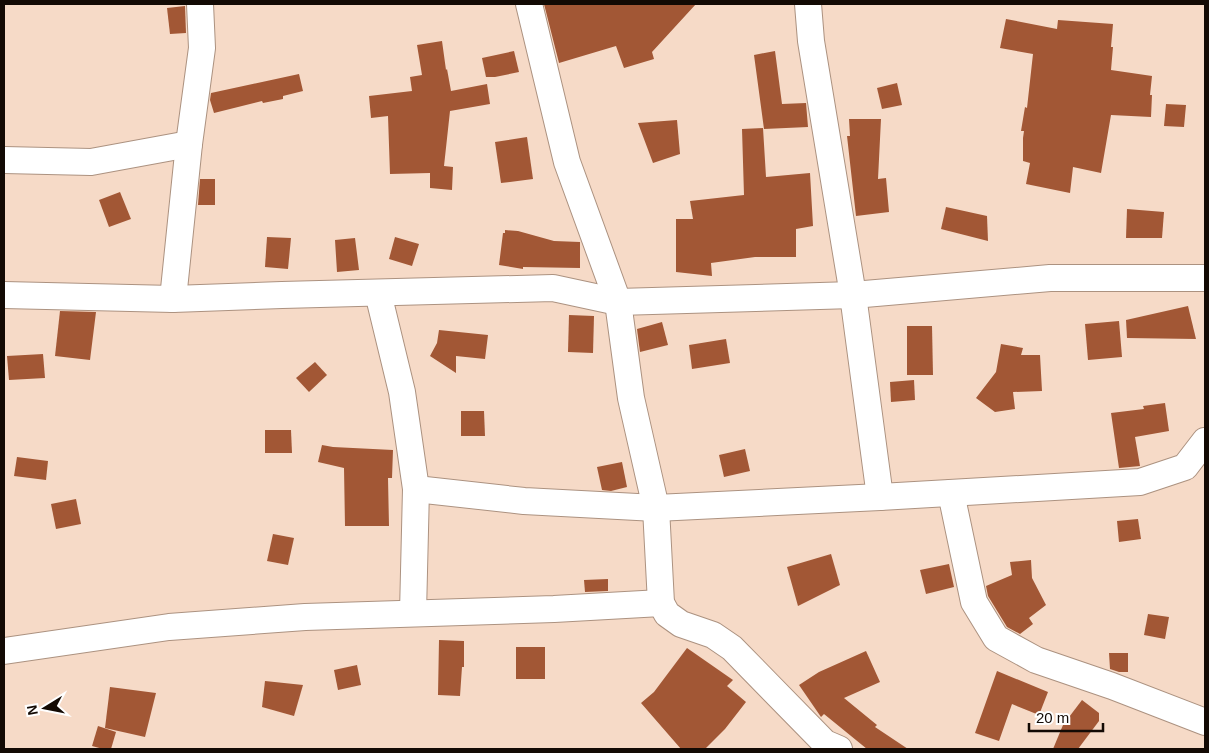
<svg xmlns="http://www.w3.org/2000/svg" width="1209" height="753" font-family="Arial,sans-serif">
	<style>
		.building { fill: #a25735 }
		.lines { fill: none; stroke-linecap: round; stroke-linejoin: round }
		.minor-casing { stroke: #ac9280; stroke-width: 28 }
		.minor { stroke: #fff; stroke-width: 26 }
	</style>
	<rect width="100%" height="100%" fill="#f6dac7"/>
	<g class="building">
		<polygon points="544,4 696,4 652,52 654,59 624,68 616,46 559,63"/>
		<polygon points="185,6 186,33 170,34 167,8"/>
		<polygon points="1006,19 1057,29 1058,20 1113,24 1111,47 1113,47 1111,70 1152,76 1150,95 1152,95 1151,117 1111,115 1101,173 1073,167 1070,193 1026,184 1030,163 1023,161 1023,138 1024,131 1021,131 1025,107 1027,108 1033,54 1000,48"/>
		<polygon points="442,41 446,70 447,69 451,91 487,84 490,104 450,111 444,166 453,167 452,190 430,188 430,173 390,174 388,116 371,118 369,96 412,91 410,77 422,75 417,45"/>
		<polygon points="514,51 519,72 495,77 486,77 482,58"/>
		<polygon points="775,51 782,104 806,103 808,127 764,129 754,55"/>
		<polygon points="299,74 303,91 283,96 283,99 263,103 262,101 214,113 210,100 211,93"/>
		<polygon points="897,83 902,105 882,109 877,88"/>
		<polygon points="1166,104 1186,105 1184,127 1164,126"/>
		<polygon points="849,119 881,119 878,179 886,178 889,212 856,216 847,136 850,136"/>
		<polygon points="677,120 680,154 653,163 638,123"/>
		<polygon points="763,128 766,177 810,173 813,226 796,229 796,257 755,257 711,263 712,276 676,272 676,219 693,219 690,201 744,195 742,129"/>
		<polygon points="527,137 533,179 501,183 495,142"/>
		<polygon points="200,179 215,179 215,205 198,205"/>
		<polygon points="120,192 131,219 109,227 99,200"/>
		<polygon points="946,207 987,216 988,241 941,229"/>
		<polygon points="1127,209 1164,212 1162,238 1126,238"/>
		<polygon points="505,230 518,231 554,241 580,242 580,268 523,267 523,269 499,265 503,233 505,233"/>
		<polygon points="267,237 291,238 288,269 265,267"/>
		<polygon points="395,237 419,244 412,266 389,259"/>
		<polygon points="355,238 359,270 337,272 335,240"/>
		<polygon points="1188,306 1196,339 1127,338 1126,320"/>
		<polygon points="60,311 96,312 90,360 55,356"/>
		<polygon points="569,315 594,316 593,353 568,352"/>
		<polygon points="1119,321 1122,357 1088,360 1085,324"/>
		<polygon points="662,322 668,345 640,352 637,329"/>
		<polygon points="907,326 932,326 933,375 907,375"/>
		<polygon points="439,330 488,335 485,359 456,356 456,373 430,356 437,343"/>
		<polygon points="726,339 730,363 692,369 689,345"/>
		<polygon points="1001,344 1023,348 1021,355 1040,355 1042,391 1013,392 1015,409 995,412 976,398 996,372"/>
		<polygon points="43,354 45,378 9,380 7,356"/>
		<polygon points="315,362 327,375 309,392 296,378"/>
		<polygon points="914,380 915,400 891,402 890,382"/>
		<polygon points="1165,403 1169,431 1135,437 1140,466 1119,468 1111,413 1144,409 1143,406"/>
		<polygon points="461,411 484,411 485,436 461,436"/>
		<polygon points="265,430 291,430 292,453 265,453"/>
		<polygon points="322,445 333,447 393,450 392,478 388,478 389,526 345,526 344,468 318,462"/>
		<polygon points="745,449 750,471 724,477 719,455"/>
		<polygon points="17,457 48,461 46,480 14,476"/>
		<polygon points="622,462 627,487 611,491 602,490 597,467"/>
		<polygon points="76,499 81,524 56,529 51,504"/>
		<polygon points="1138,519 1141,539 1119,542 1117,521"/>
		<polygon points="273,534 294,538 288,565 267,561"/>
		<polygon points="831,554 840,585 798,606 787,567"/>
		<polygon points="1031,560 1032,578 1046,605 1029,618 1033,624 1020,634 1007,627 988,596 986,586 1012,575 1010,562"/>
		<polygon points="949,564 954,587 926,594 920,570"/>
		<polygon points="608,579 608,591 585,592 584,580"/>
		<polygon points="1148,614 1169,617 1165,639 1144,635"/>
		<polygon points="439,640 464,641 464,667 462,667 460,696 438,695"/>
		<rect x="516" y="647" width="29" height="32"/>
		<polygon points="687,648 733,680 727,686 746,702 725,729 705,749 681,749 641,703 654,692"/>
		<polygon points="866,651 880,682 844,698 877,725 875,727 908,749 867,749 824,714 821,717 799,685 819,672"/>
		<polygon points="1109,653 1128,653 1128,672 1119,672 1110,669"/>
		<polygon points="357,665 361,685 338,690 334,670"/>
		<polygon points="997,671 1048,692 1039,715 1012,704 999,741 975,733"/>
		<polygon points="265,681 303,685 294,716 262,707"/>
		<polygon points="110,687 156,693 145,737 105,728"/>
		<polygon points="1082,700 1099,713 1099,721 1078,749 1053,749 1063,725"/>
		<polygon points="98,726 116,732 111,749 103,749 92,746"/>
	</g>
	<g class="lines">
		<defs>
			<g id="minor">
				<polyline points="529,4 567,162 618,302 631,398 656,508 661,603 667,614 681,624 713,635 732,648 825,743 839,749"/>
				<polyline points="808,4 811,41 853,295 880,497"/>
				<polyline points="4,160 91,162 189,144"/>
				<polyline points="378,293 402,392 416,489 413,613"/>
				<polyline points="4,295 173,299 282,295 553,288 618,302 853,295 1050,278 1205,278"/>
				<polyline points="173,299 189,144 202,48 200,4"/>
				<polyline points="416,489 524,501 656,508 880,497 1140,482 1185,467 1205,441"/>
				<polyline points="951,493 974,602 996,638 1036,660 1112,686 1205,722"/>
				<polyline points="4,651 169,627 305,617 554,609 661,603"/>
			</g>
		</defs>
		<use href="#minor" class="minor-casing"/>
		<use href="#minor" class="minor"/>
	</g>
	<rect width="1209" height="753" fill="none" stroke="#130a04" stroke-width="10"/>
	<g transform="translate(45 708) rotate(260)" stroke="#ffffff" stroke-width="4" paint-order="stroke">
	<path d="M0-4L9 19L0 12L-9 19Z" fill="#130a04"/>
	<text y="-8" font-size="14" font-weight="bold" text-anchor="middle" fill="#130a04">N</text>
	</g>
	<path d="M1029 723v8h74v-8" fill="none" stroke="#130a04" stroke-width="2.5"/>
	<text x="1036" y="723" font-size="15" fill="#130a04" stroke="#ffffff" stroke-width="4" paint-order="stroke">20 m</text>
</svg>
